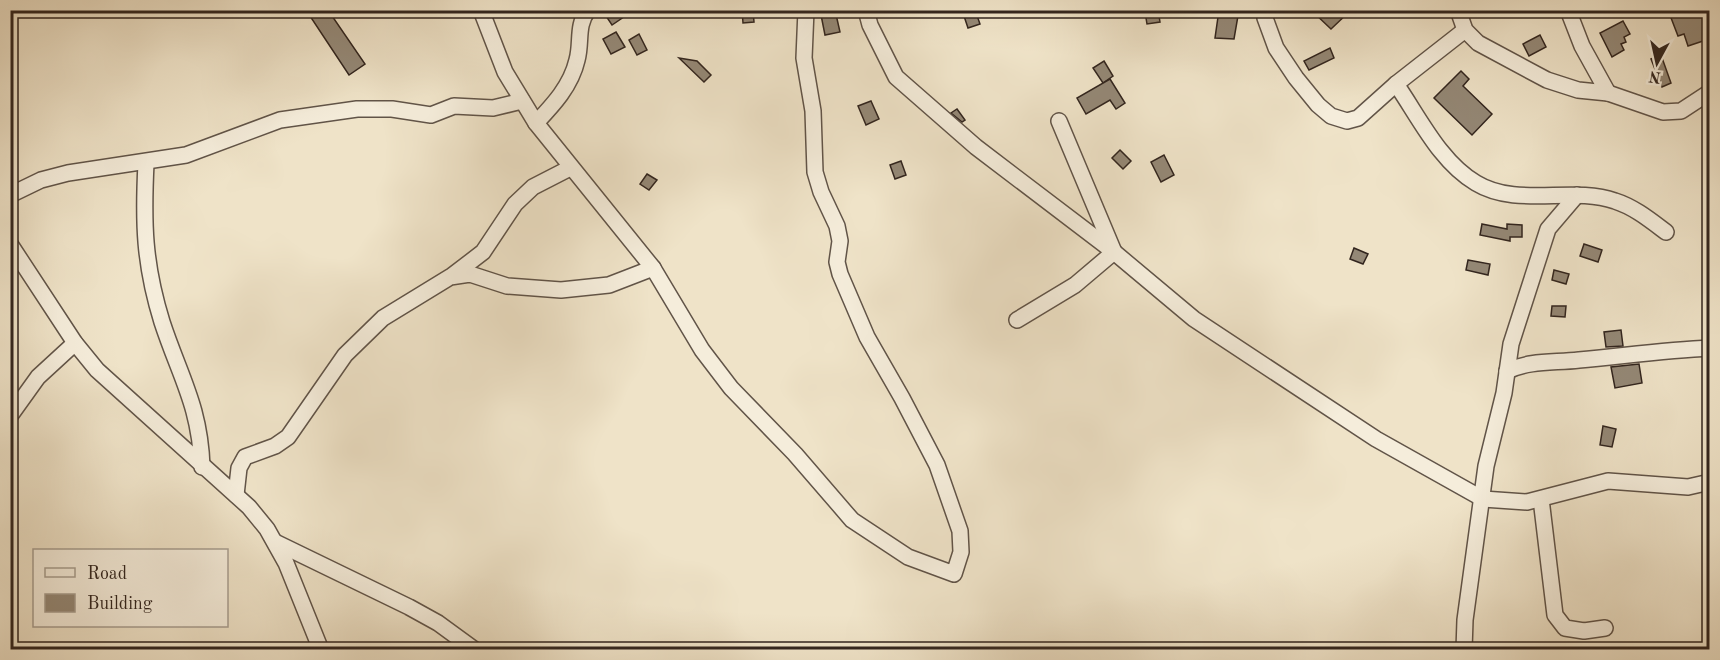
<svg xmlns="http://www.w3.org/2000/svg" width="1720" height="660" font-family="'Old Standard TT',serif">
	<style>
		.building { fill: #948876; stroke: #32251e; stroke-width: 1.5 }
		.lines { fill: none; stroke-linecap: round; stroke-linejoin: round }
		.minor-casing { stroke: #615448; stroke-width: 18 }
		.minor { stroke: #f5eddb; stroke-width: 15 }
	</style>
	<rect width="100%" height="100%" fill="#efe3c8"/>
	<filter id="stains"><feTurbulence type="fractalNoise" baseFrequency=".00333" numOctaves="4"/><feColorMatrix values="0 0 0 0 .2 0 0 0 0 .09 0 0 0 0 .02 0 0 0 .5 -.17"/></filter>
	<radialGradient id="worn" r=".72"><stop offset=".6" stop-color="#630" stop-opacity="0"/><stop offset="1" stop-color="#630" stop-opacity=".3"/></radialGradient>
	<g class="building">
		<polygon points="306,10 328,10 365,64 349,75"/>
		<polygon points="602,10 634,10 612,25"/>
		<polygon points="742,10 753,10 754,22 743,23"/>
		<polygon points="820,10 835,10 840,32 825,35"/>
		<polygon points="962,10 975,10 980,24 968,28"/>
		<polygon points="1158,10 1160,22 1147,24 1145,12"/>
		<polygon points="1219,10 1239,10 1234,39 1215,38"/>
		<polygon points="1311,10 1351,10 1331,29"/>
		<polygon points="1668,10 1710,10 1710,27 1703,33 1706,40 1688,46 1684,34 1678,36"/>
		<polygon points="1623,21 1630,34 1624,37 1626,42 1621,44 1624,50 1612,57 1600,33"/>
		<polygon points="616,32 625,47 611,54 603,39"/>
		<polygon points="639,34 647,50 637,55 629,40"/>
		<polygon points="1540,35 1546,47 1529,56 1523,44"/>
		<polygon points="1330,48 1334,58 1309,70 1304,61"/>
		<polygon points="1661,55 1671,83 1662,87 1651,59"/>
		<polygon points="679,58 697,61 711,75 704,82"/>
		<polygon points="1104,61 1113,76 1103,83 1093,68"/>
		<polygon points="1461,71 1469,79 1463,86 1492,114 1472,135 1434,98"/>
		<polygon points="1110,79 1125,103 1116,109 1110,100 1086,114 1077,98"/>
		<polygon points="871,101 879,119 866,125 858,106"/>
		<polygon points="957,109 965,120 962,122 951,113"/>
		<polygon points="1120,150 1131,161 1123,169 1112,158"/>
		<polygon points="1164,155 1174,175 1161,182 1151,162"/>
		<polygon points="901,161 906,175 895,179 890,165"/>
		<polygon points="647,174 657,180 649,190 640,184"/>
		<polygon points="1482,224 1507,229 1507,224 1522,225 1522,237 1510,237 1510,241 1480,235"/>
		<polygon points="1584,244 1602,250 1598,262 1580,256"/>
		<polygon points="1354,248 1368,254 1363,264 1350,259"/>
		<polygon points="1468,260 1490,264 1488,275 1466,270"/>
		<polygon points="1554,270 1569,274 1566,284 1552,280"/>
		<polygon points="1552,306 1566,306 1565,317 1551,316"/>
		<polygon points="1621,330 1623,346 1606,347 1604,332"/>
		<polygon points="1639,364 1642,383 1615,388 1611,367"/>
		<polygon points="1603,426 1616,429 1612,447 1600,445"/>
	</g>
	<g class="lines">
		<defs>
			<g id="minor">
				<polyline points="481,10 505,72 536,123 653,268 702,350 731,388 795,454 852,520 908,557 954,574 961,552 960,531 937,465 902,398 867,337 840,274 837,262 840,241 837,226 821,192 815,172 813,111 804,58 806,10"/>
				<polyline points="866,10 870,25 896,77 976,147 1114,252 1194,319 1376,439 1483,499 1527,502 1608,481 1688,487 1710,482"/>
				<polyline points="1266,10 1265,18 1276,48 1296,78 1318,105 1331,116 1347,121 1358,118 1396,84 1465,30"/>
				<polyline points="1458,10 1465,30 1478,43 1547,80 1578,90 1608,93 1663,112 1681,111 1710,92"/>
				<polyline points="1568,10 1582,46 1608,93"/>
				<path d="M1396 84C1419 117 1440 162 1476 183 1517 208 1572 186 1615 201 1634 207 1650 220 1666 232"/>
				<path d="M536 123C553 105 571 86 577 60 582 42 576 26 588 10"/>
				<path d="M146 163C143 223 144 264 162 322 180 377 200 406 202 467"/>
				<polyline points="10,195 41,180 68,173 186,155 280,120 357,109 392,109 431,115 454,106 493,108 522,101"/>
				<polyline points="10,244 75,343 97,370 249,507 267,529 286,563 321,650"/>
				<polyline points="453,275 483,252 515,204 533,187 570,168"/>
				<polyline points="1017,320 1075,285 1114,252 1059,121"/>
				<path d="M1507 371C1531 360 1554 363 1579 360 1623 356 1666 350 1710 348"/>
				<polyline points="10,416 38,377 75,343"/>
				<polyline points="236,495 239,468 245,457 275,446 288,437 345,355 383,318 450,277 470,274 507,286 561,290 609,285 653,268"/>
				<polyline points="1541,499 1555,615 1565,628 1584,631 1605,628"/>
				<polyline points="275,542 409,607 438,623 475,650"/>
				<polyline points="1464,650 1465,620 1486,466 1504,393 1511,344 1548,229 1577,195"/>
			</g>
		</defs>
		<use href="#minor" class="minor-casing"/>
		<use href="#minor" class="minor"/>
	</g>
	<rect width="1720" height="660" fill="none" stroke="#efe3c8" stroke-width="36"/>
	<rect x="12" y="12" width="1696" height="636" fill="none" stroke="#32251e" stroke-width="3"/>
	<rect x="18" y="18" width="1684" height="624" fill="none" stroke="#32251e" stroke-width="1.5"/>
	<rect x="33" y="549" width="195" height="78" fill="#f5eddb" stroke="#a79d8f" stroke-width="1.5"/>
	<rect x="45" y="568" width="30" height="9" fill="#f5eddb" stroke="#a79d8f" stroke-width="1.5"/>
	<text x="87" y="579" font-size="18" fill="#32251e">Road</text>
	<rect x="45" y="594" width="30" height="18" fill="#948876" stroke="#a79d8f" stroke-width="1.5"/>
	<text x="87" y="609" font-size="18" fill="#32251e">Building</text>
	<g transform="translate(1657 63) rotate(188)" stroke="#f5eddb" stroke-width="4.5" paint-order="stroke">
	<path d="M0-4.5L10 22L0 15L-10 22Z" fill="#32251e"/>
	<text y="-9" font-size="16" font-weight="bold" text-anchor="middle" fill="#32251e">N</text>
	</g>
	<rect width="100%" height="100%" filter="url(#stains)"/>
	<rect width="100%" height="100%" fill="url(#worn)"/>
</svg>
